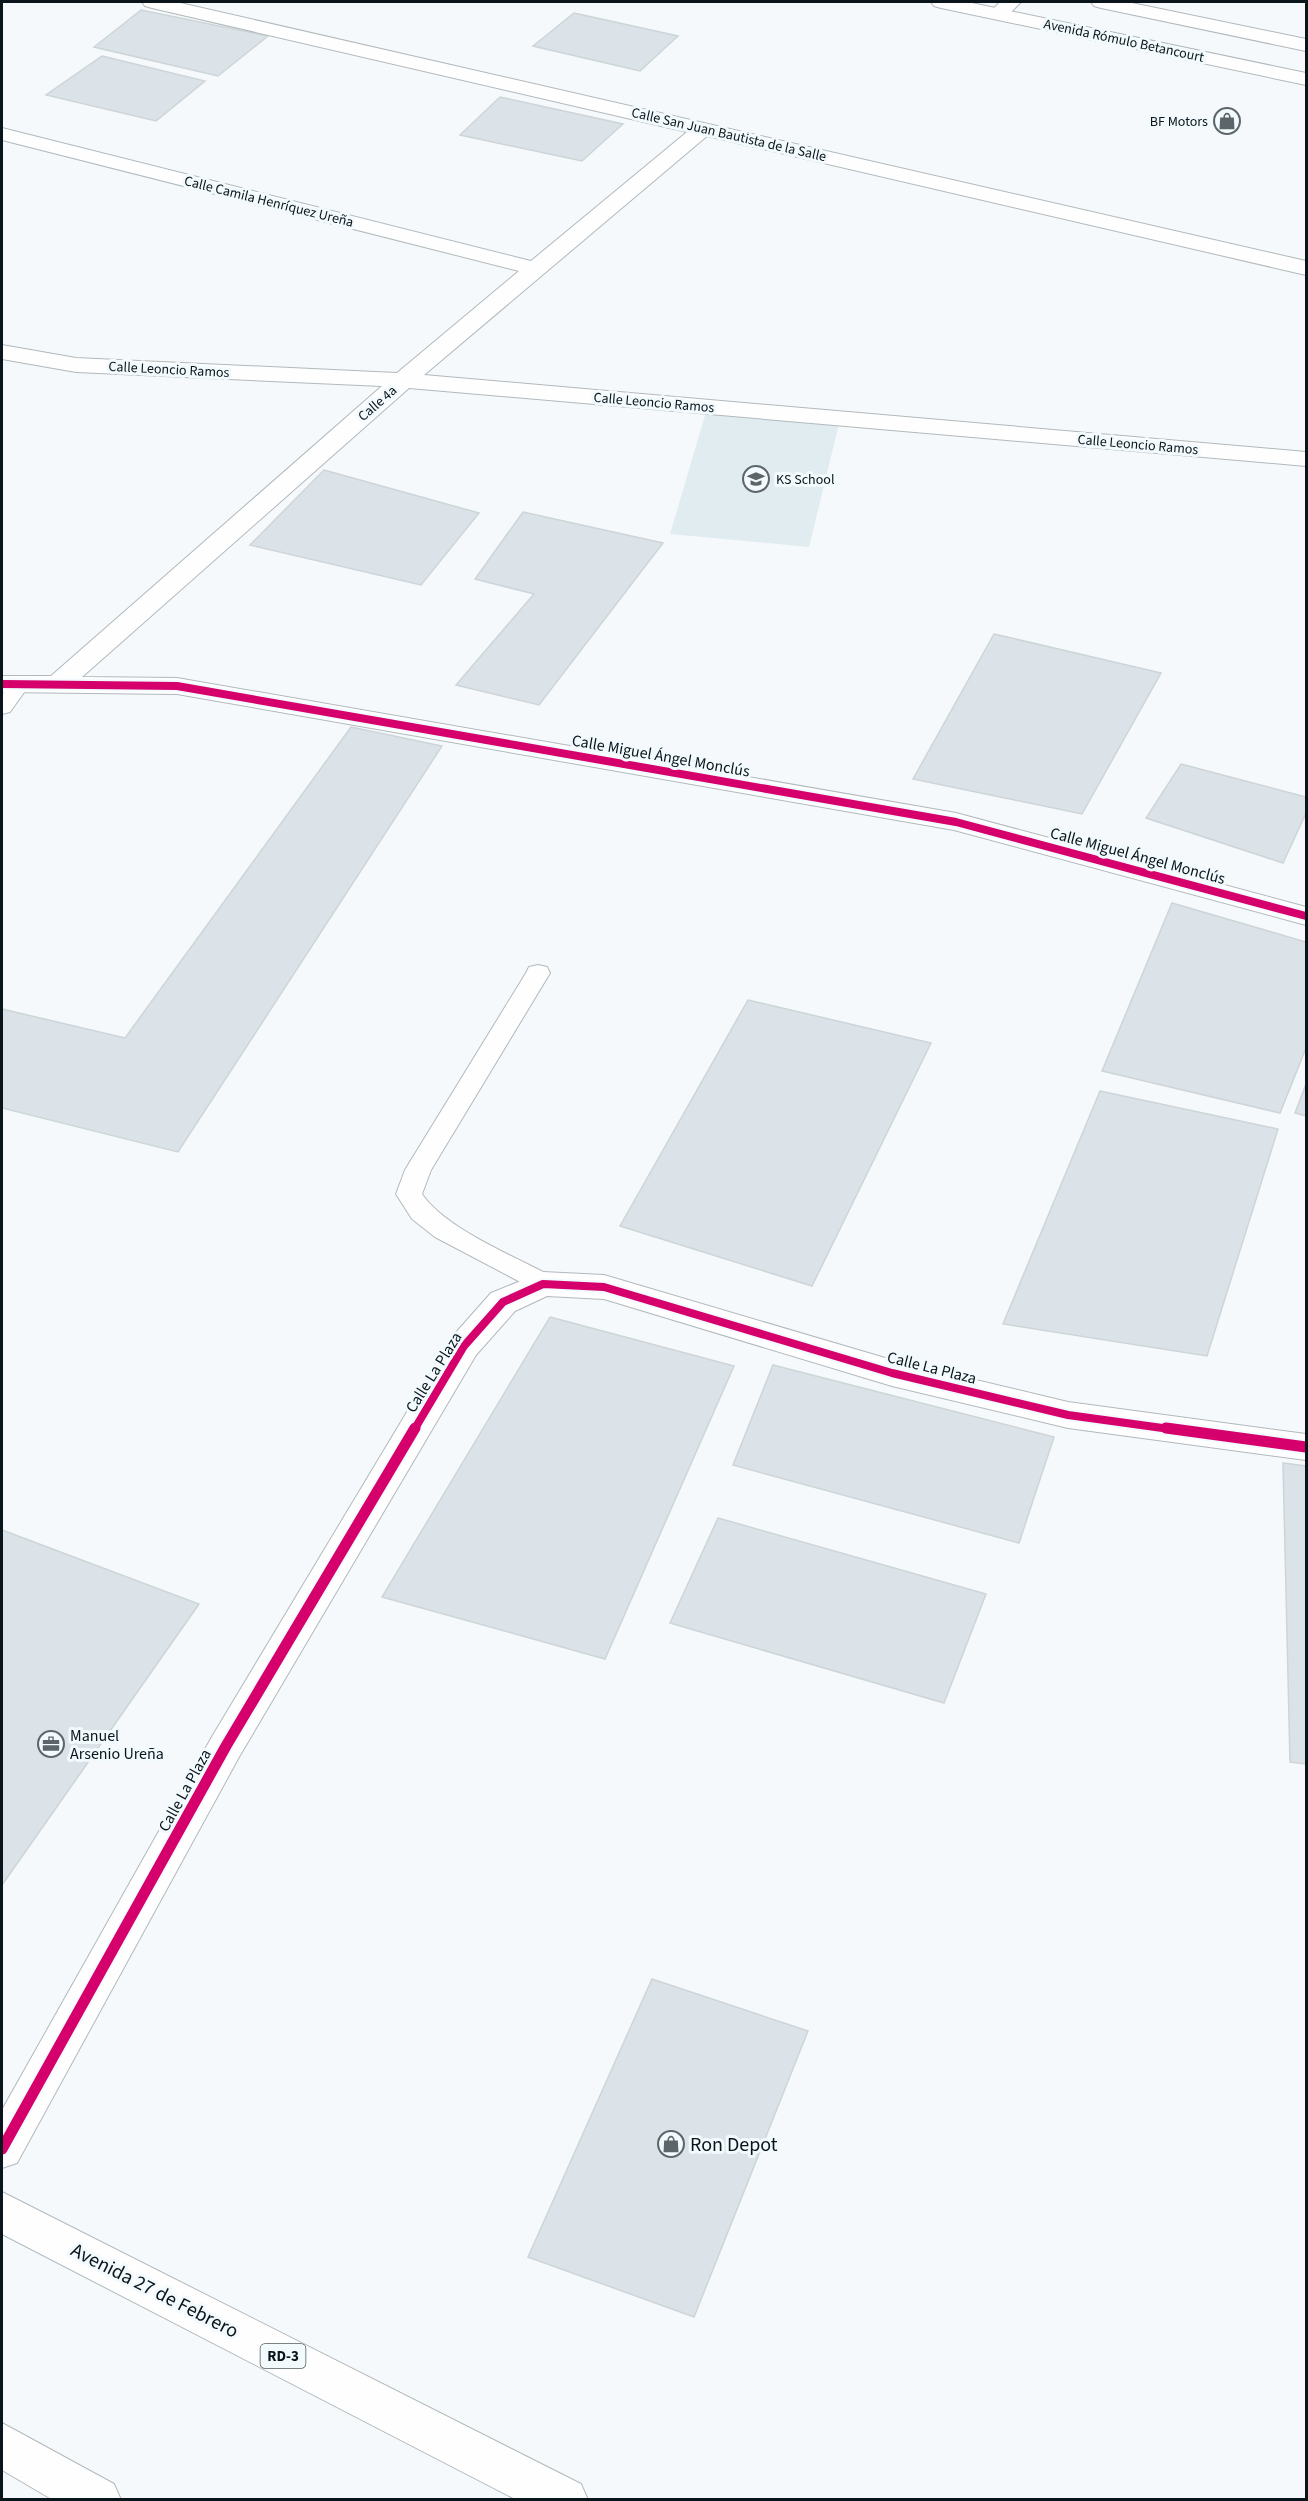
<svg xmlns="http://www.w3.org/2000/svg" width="1308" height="2501" font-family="'Source Sans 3',sans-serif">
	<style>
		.built { fill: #e1ecf1 }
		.building { fill: #dbe3e8; stroke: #cdd5d8; stroke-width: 1.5 }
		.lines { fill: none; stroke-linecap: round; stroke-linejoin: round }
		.service-casing { stroke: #b1b9bd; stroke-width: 2 }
		.minor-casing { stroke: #b1b9bd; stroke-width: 2 }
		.secondary-casing { stroke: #b1b9bd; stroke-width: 2 }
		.trunk-casing { stroke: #b1b9bd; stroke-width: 2 }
		.service { fill: #fefefe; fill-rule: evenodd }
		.minor { fill: #fefefe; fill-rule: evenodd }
		.secondary { fill: #fefefe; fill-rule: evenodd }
		.trunk { fill: #fefefe; fill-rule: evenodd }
		.cycleway-far1-casing { stroke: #f3fafd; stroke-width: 12 }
		.cycleway-casing { stroke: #f3fafd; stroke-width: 15 }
		.cycleway-far1 { stroke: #d6006c; stroke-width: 8 }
		.cycleway { stroke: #d6006c; stroke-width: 11 }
		.labels { text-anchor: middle; stroke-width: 6; stroke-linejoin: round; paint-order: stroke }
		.far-street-label { font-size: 14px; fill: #09151b; stroke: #f3fafd }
		.far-poi-label { font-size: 14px; fill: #09151b; stroke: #f3fafd; text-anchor: end }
		.shield { fill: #f3fafd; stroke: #4f5a5f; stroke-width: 1.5 }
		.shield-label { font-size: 15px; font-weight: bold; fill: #09151b }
		.street-label { font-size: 16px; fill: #09151b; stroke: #f3fafd }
		.poi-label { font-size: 16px; fill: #09151b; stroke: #f3fafd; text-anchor: start }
		.near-poi-label { font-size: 20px; fill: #09151b; stroke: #f3fafd; text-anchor: start }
		.near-street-label { font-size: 20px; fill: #09151b; stroke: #f3fafd }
	</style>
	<rect width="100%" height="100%" fill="#f5f9fb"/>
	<polygon class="built" points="706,412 839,424 809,547 670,534"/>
	<g class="building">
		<polygon points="141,10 268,36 218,76 94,47"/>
		<polygon points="574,13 678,36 640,71 533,46"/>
		<polygon points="102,56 205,81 156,121 46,95"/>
		<polygon points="500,97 623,124 582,161 460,135"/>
		<polygon points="324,470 479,513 421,585 250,545"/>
		<polygon points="523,512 663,543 539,705 456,685 534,594 475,579"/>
		<polygon points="994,634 1161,673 1082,814 913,779"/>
		<polygon points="351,727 442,746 178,1152 2,1108 2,1009 125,1038"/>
		<polygon points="1181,764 1306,797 1306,813 1283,863 1146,818"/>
		<polygon points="1172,903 1306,942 1306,1048 1280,1113 1102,1071"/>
		<polygon points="748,1000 931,1043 812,1286 620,1226"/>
		<polygon points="1306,1084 1306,1116 1295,1113"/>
		<polygon points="1100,1091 1278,1129 1207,1356 1003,1324"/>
		<polygon points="550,1317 734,1366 605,1659 382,1597"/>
		<polygon points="773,1365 1054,1437 1019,1543 733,1465"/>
		<polygon points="1283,1463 1306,1466 1306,1764 1290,1762"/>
		<polygon points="718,1518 986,1594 944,1703 670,1623"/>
		<polygon points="2,1530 199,1604 2,1885"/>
		<polygon points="652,1979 808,2031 694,2317 528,2257"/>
	</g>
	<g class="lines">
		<defs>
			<g id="service">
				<path d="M19 677 27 679 30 684 10 712 2 714C2 698 1 682 19 677Z"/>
				<path d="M538 965 547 967 550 973 431 1170 422 1194C446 1229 514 1256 553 1277L557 1284 553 1291 543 1294 435 1237 412 1219 396 1194 405 1170 526 973 529 967Z"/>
			</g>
			<g id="minor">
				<polygon points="142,2 176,2 1306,261 1306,275 707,136 424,375 1306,452 1306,466 409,388 82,677 177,678 956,813 1306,907 1306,925 954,830 177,694 2,692 2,676 51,676 382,386 76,372 2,359 2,345 76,358 397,373 519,271 2,140 2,128 531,261 687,132 152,8 145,6"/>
				<polygon points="1000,2 1021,2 1005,18 991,18 988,14"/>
				<polygon points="543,1272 604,1275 892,1360 1068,1402 1306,1434 1306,1460 1068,1428 892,1386 604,1299 547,1296 515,1311 476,1355 239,1757 17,2163 2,2168 2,2110 213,1735 452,1337 491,1293"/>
			</g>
			<g id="secondary">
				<polygon points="931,2 967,2 1306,73 1306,85 941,8 934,6"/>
				<polygon points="1091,2 1127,2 1306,39 1306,51 1101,8 1094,6"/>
			</g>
			<g id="trunk">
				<polygon points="2,2192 581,2484 588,2500 517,2500 2,2234"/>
				<polygon points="2,2423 114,2484 121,2500 53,2500 2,2470"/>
			</g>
		</defs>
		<use href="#service" class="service-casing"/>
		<use href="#minor" class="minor-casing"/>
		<use href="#secondary" class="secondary-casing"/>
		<use href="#trunk" class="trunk-casing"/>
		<use href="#service" class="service"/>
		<use href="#minor" class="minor"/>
		<use href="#secondary" class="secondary"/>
		<use href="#trunk" class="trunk"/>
		<defs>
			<g id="cycleway-far1">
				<polyline points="2,684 177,686 956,822 1306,916"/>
				<polyline points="414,1430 464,1346 503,1302 543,1284 604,1287 892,1373 1068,1415 1177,1430"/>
			</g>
			<g id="cycleway">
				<polyline points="1166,1428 1306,1447"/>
				<polyline points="2,2149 226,1746 415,1428"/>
			</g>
		</defs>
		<use href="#cycleway-far1" class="cycleway-far1-casing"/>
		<use href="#cycleway" class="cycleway-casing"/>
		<use href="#cycleway-far1" class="cycleway-far1"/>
		<use href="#cycleway" class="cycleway"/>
	</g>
	<defs>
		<symbol id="shop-ring" viewBox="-11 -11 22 22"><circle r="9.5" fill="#f3fafd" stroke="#5c6569" stroke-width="1.5"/><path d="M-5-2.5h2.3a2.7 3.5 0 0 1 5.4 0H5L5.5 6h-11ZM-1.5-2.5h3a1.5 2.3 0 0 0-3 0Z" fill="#5c6569"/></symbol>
		<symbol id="school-ring" viewBox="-11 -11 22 22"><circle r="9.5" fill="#f3fafd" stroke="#5c6569" stroke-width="1.5"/><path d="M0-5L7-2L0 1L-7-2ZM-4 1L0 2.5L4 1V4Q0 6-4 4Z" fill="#5c6569"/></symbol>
		<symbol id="office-ring" viewBox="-11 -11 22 22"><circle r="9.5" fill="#f3fafd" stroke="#5c6569" stroke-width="1.5"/><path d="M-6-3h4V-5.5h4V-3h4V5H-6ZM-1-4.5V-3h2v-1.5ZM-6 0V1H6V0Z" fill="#5c6569"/></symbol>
	</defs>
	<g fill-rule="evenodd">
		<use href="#shop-ring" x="1212" y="106" width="30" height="30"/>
		<use href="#school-ring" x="741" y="464" width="30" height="30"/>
		<use href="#office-ring" x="36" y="1729" width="30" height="30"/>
		<use href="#shop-ring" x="656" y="2129" width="30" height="30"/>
	</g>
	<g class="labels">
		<g class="far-street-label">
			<text transform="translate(1124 40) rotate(12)" y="5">Avenida Rómulo Betancourt</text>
			<text transform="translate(729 134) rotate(13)" y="5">Calle San Juan Bautista de la Salle</text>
			<text transform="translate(269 201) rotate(14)" y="5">Calle Camila Henríquez Ureña</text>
			<text transform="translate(169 369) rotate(3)" y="5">Calle Leoncio Ramos</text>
			<text transform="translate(654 402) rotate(5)" y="5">Calle Leoncio Ramos</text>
			<text transform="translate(377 403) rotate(-41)" y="5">Calle 4a</text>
			<text transform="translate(1138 444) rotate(5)" y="5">Calle Leoncio Ramos</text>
		</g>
		<g class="far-poi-label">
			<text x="1208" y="126">BF Motors</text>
			<text x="776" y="484" text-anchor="start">KS School</text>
		</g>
		<rect class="shield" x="260.5" y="2344" width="45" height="24" rx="4.5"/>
		<g class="shield-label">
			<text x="283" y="2361">RD-3</text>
		</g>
		<g class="street-label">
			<text transform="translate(661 755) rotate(10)" y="6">Calle Miguel Ángel Monclús</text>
			<text transform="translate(1138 855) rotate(15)" y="6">Calle Miguel Ángel Monclús</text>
			<text transform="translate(932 1367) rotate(14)" y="6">Calle La Plaza</text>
			<text transform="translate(433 1372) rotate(-58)" y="6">Calle La Plaza</text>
			<text transform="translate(184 1790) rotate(-61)" y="6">Calle La Plaza</text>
		</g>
		<g class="poi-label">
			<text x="70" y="1741">Manuel<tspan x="70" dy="18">Arsenio Ureña</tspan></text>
		</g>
		<g class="near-poi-label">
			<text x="690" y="2151">Ron Depot</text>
		</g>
		<g class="near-street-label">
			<text transform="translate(155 2290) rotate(27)" y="7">Avenida 27 de Febrero</text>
		</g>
	</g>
	<rect width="1308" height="2501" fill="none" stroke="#09151b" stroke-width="6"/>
</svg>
